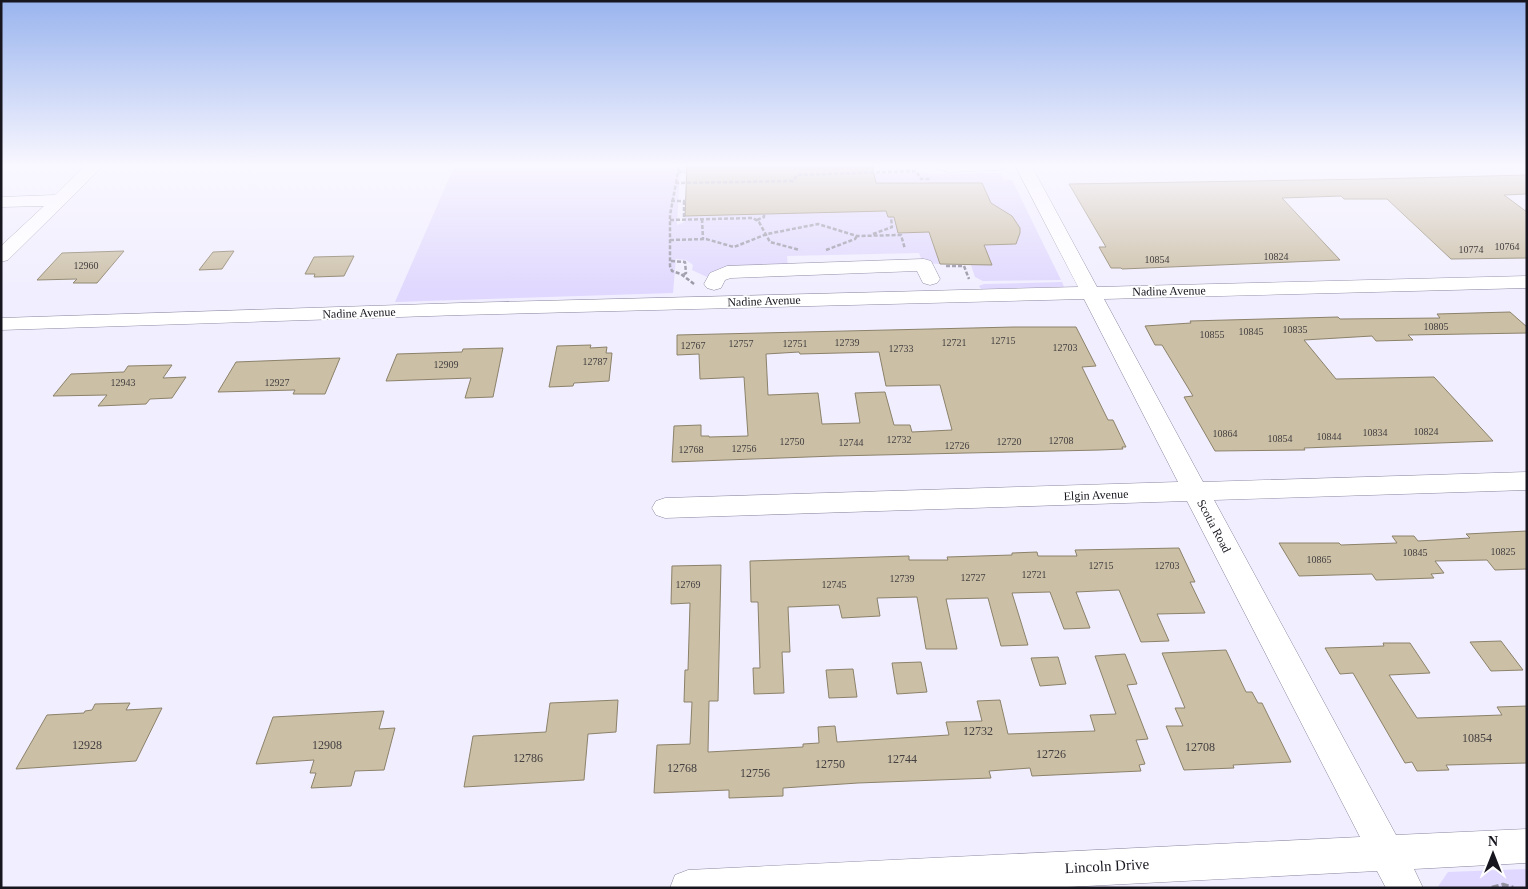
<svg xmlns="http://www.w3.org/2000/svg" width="1528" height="889" font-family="'Times New Roman',serif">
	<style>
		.green { fill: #e0d8fe }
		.building { fill: #cbbfa6; stroke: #8c826a; fill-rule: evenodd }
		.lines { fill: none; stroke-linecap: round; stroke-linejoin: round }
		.minor-casing { stroke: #8a859e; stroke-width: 1 }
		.path-far1 { stroke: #9694a2; stroke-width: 2.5; stroke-dasharray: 4 2; stroke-linecap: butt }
		.path { stroke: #9694a2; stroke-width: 4.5; stroke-dasharray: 7 3; stroke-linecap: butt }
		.minor { fill: #fff; fill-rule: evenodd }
		.labels { text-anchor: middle; stroke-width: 4; stroke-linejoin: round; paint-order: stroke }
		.number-label { font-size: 10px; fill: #444040 }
		.street-label { font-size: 12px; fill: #17151e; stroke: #fff }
		.near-number-label { font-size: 12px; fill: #444040 }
		.near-street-label { font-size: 15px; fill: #17151e; stroke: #fff }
	</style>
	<rect width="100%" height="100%" fill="#f1eeff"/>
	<g class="green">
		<polygon points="455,165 1001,165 1002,166 913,168 914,170 878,171 877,168 680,173 677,225 684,222 685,216 886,211 888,217 894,217 898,233 929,232 940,264 923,263 919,253 787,256 788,267 715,271 707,277 692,270 693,265 686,260 676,259 676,257 673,293 395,302"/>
		<path d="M916 172 935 174 996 173 1001 174 1004 180H1012L1061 280 983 281 975 277 971 265 992 264 984 245H999L1001 240 1015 245C1024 227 1014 216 998 207L989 211 986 191 982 183 927 184 926 182 799 184 827 174Z"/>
		<polygon points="1062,282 1064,287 981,289 979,286 984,284"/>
		<polygon points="1527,869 1527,888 1437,888 1448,872"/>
	</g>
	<g class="building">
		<polygon points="687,165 872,165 876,183 982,183 991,203 1012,216 1020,228 1020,233 1016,244 984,245 992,265 940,264 929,232 898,233 894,217 888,217 886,211 685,216"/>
		<polygon points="1527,175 1527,194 1504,195 1527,212 1527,258 1451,259 1387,199 1344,199 1341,196 1282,198 1340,260 1122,269 1121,268 1111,268 1099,247 1106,247 1069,184 1373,179"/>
		<polygon points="124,251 97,283 73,283 77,279 37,280 62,253"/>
		<polygon points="234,251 222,269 199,270 213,252"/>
		<polygon points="354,256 344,276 314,277 315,274 305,274 314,257"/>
		<polygon points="1510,312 1527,327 1527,333 1408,335 1413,340 1376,341 1372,336 1304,340 1336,379 1434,377 1493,441 1304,448 1305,450 1215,451 1184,397 1193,396 1162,345 1155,345 1145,326 1191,323 1190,321 1338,317 1340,319 1440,318 1437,314"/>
		<path d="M1014 327H1076L1096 366 1082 367 1108 420H1113L1126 447H1122L1123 449 1100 450 835 456 672 462 674 426 701 425V436H709V437L748 436 744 377 700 379 699 354 677 355V335ZM799 352 800 354 879 352 886 386 940 385 952 430 912 432 910 425H894L885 392 855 393 860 423 822 424 818 393 768 395 766 354Z"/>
		<polygon points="591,345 590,348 607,347 606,353 612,353 609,381 574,383 573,386 549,387 557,346"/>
		<polygon points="503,348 493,397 465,398 471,378 386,381 397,354 462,352 463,349"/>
		<polygon points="340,358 325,394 293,394 295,390 218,392 236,362"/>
		<polygon points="172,365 163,378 186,377 172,398 150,399 146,404 98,406 107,395 53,396 71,374 124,372 128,366"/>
		<polygon points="1527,531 1527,569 1495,570 1487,560 1435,561 1444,573 1431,574 1434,578 1376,580 1372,574 1299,576 1279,543 1339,543 1341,545 1397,543 1392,536 1414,536 1418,541 1470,538 1466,534"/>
		<polygon points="1179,548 1195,582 1190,582 1205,613 1157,614 1169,641 1141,642 1119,590 1076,592 1090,628 1064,629 1050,592 1012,593 1028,645 1001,646 988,598 946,599 957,649 926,649 917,597 877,598 880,616 842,618 839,605 788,607 790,652 782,652 784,693 754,694 753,668 760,668 758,602 751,602 750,561 909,556 909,560 948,560 947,557 1012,555 1012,553 1037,552 1038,556 1077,556 1075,550"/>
		<polygon points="721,565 718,701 709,701 708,752 803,747 803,744 819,743 818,727 835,726 837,742 949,735 946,722 982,721 977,701 1000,700 1008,734 1095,731 1090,715 1116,714 1095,656 1125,654 1137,684 1127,685 1148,739 1136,740 1145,764 1139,765 1141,771 1032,776 1030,768 989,771 991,778 858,783 783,788 783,796 729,798 729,790 654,793 657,745 690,744 692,702 684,702 685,670 688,670 690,603 671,604 672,566"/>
		<polygon points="1501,641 1523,670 1491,671 1470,642"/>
		<polygon points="1383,643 1410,643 1430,673 1389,675 1417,718 1502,715 1497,707 1527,706 1527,763 1446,765 1449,770 1417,771 1412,762 1405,763 1353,673 1340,674 1325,648 1384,646"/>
		<polygon points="1226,650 1246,692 1252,692 1258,703 1262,703 1291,762 1233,765 1234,768 1184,770 1166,726 1183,726 1175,708 1185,708 1162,653"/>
		<polygon points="1058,657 1066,684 1040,686 1031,658"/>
		<polygon points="921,662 927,692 897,694 892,663"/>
		<polygon points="853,669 857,697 829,698 826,670"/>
		<polygon points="618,700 616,732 588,734 584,780 464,787 473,736 546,732 550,703"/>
		<polygon points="130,703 126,710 162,708 136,761 16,769 47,715 84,713 85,711 92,710 95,704"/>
		<polygon points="384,711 379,729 395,728 384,770 355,771 351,786 311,788 316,773 310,773 314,760 256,764 273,717"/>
	</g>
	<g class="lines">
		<defs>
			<g id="minor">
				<polygon points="86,165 104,165 8,260 1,262 1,246 44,206 1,207 1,197 55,195"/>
				<polygon points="933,165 1007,165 1005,168 999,170 948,172 935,168"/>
				<polygon points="1015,165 1031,165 1097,287 1527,276 1527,288 1104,299 1203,482 1527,472 1527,490 1214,500 1396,835 1527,829 1527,863 1414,869 1423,888 1386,888 1377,871 1048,888 670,888 675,875 688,870 1360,837 1187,501 665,518 656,515 652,508 656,501 665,498 1178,482 1084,299 461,315 1,330 1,318 461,303 1078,287"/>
				<polygon points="924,259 931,261 940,279 937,283 930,285 923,283 917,271 731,278 725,280 721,288 714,290 707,288 704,284 710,273 727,266"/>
			</g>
		</defs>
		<use href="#minor" class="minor-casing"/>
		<g class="path-far1">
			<polyline points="678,172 685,172"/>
			<polyline points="676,183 679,165"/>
			<polyline points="671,201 686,201"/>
			<polyline points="684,201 684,219"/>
			<polyline points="702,219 703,239"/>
			<polyline points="670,220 753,218 759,222 770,242 800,250"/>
			<polyline points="757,220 764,217 764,214"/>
			<polyline points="873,234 892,227 891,217"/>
			<polyline points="670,240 706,239 734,247 767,234 818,224 857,236 901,235 905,249"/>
			<polyline points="826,250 855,239 857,236"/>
			<polyline points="671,261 685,262 686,273 683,275"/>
			<polyline points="946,266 964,266 969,279"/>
			<polyline points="694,284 681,274 672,271 670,266 670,215 676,183 793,181 797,175 916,171 921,179 931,179"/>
		</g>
		<polyline class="path" points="1492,888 1503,885 1513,888"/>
		<use href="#minor" class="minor"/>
	</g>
	<linearGradient id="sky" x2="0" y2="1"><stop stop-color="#99b4ee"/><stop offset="0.57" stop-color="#f9f7ff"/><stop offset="1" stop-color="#f9f7ff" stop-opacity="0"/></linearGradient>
	<rect width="1528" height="290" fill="url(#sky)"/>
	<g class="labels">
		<g class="number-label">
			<text x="1507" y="250">10764</text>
			<text x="1471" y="253">10774</text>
			<text x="1276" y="260">10824</text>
			<text x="1157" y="263">10854</text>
			<text x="86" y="269">12960</text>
			<text x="1436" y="330">10805</text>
			<text x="1295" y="333">10835</text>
			<text x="1251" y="335">10845</text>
			<text x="1212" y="338">10855</text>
			<text x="1003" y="344">12715</text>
			<text x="847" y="346">12739</text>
			<text x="954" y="346">12721</text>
			<text x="741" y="347">12757</text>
			<text x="795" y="347">12751</text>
			<text x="693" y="349">12767</text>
			<text x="1065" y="351">12703</text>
			<text x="901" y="352">12733</text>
			<text x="595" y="365">12787</text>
			<text x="446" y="368">12909</text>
			<text x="123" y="386">12943</text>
			<text x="277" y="386">12927</text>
			<text x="1426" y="435">10824</text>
			<text x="1375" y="436">10834</text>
			<text x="1225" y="437">10864</text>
			<text x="1329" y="440">10844</text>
			<text x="1280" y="442">10854</text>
			<text x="899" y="443">12732</text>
			<text x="1061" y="444">12708</text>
			<text x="792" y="445">12750</text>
			<text x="1009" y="445">12720</text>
			<text x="851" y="446">12744</text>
			<text x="957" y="449">12726</text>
			<text x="744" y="452">12756</text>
			<text x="691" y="453">12768</text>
			<text x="1503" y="555">10825</text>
			<text x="1415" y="556">10845</text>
			<text x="1319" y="563">10865</text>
			<text x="1101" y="569">12715</text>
			<text x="1167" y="569">12703</text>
			<text x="1034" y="578">12721</text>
			<text x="973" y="581">12727</text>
			<text x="902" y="582">12739</text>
			<text x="688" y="588">12769</text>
			<text x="834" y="588">12745</text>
		</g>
		<g class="street-label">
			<text transform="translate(1169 291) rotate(-1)" y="4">Nadine Avenue</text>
			<text transform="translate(764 301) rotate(-2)" y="4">Nadine Avenue</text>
			<text transform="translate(359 313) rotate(-2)" y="4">Nadine Avenue</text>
			<text transform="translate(1096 495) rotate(-2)" y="4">Elgin Avenue</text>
			<text transform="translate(1214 526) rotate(62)" y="4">Scotia Road</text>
		</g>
		<g class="near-number-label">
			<text x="978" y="735">12732</text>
			<text x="1477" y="742">10854</text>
			<text x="87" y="749">12928</text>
			<text x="327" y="749">12908</text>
			<text x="1200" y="751">12708</text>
			<text x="1051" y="758">12726</text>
			<text x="528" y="762">12786</text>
			<text x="902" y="763">12744</text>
			<text x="830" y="768">12750</text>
			<text x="682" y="772">12768</text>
			<text x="755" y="777">12756</text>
		</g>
		<g class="near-street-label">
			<text transform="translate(1107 866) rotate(-3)" y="5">Lincoln Drive</text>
		</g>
	</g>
	<rect width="1528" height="889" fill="none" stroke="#17151e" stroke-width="5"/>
	<g transform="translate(1493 854)" stroke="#ffffff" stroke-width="4" paint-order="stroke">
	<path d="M0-4L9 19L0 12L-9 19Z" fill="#17151e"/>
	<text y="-8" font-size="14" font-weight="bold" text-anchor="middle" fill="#17151e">N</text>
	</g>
</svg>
